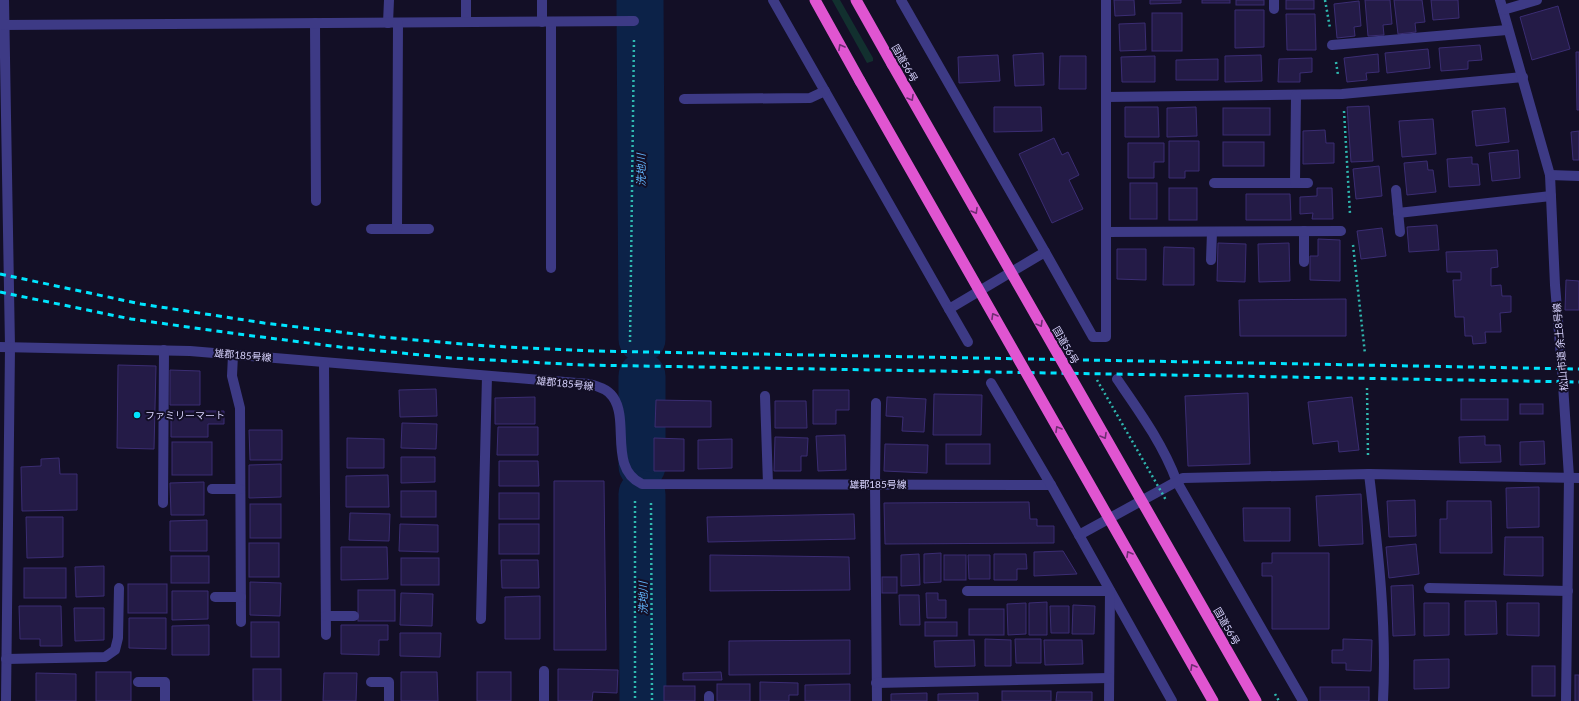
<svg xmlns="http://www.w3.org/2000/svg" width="1579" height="701" font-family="Lato,'Noto Sans JP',sans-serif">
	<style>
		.grass { fill: #12302f }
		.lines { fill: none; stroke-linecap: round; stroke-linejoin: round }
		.river { stroke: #0c2248; stroke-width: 47 }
		.building { fill: #241b47; stroke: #3b2d73 }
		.path { stroke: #2fb8b0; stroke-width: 2.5; stroke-dasharray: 2 3; stroke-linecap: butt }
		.service { stroke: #3d3a85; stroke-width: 10 }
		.minor { stroke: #3d3a85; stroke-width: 10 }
		.trunk { stroke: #e055d1; stroke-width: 11 }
		.rail { stroke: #00e5ff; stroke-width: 3; stroke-dasharray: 6 5; stroke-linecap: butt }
		.path-bridge { stroke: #2fb8b0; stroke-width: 2.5; stroke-dasharray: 2 3; stroke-linecap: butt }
		.trunk-bridge { stroke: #e055d1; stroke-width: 11 }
		.oneway { stroke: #6f2e73 }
		.poi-dot { fill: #00e5ff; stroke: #130f26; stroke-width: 1.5 }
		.labels { text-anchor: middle; stroke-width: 4; stroke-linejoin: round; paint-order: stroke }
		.street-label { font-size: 10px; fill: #d9d4ff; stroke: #130f26 }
		.poi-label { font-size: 10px; fill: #d9d4ff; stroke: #130f26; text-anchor: start }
		.water-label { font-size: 11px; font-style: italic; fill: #62b6ff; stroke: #130f26 }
	</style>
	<rect width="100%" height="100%" fill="#130f26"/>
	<polygon class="grass" points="832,0 840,0 873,58 873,61 867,63"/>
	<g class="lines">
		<g class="river">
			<polyline points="640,0 642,339"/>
			<polyline points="642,376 642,466"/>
			<polyline points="642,494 643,701"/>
		</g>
	</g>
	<g class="building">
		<polygon points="1114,0 1134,0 1135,15 1115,16"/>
		<polygon points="1150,0 1181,0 1181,3 1150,4"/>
		<rect x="1202" y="0" width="28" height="3"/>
		<rect x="1236" y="0" width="28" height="5"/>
		<rect x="1286" y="0" width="28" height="9"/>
		<polygon points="1365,0 1390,0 1392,24 1383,25 1384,35 1368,36"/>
		<polygon points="1394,0 1422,0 1425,22 1415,23 1416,32 1398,34"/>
		<polygon points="1431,0 1458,0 1459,18 1433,20"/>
		<polygon points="1359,1 1361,26 1354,27 1355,36 1337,38 1334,4"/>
		<polygon points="1558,6 1570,49 1532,60 1520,17"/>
		<polygon points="1235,10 1264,10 1264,47 1235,48"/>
		<rect x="1152" y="13" width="30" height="38"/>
		<polygon points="1286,14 1315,14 1316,50 1287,50"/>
		<polygon points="1145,23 1146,50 1120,51 1119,24"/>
		<polygon points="1480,45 1482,60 1468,61 1468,69 1441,71 1439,48"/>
		<polygon points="1428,49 1430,68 1387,73 1385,53"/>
		<polygon points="1576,52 1579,52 1579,110 1577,110"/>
		<polygon points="1043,53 1044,85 1015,86 1013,55"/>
		<polygon points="1378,54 1379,72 1366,73 1367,80 1347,82 1344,58"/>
		<polygon points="998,55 1000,81 959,83 958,57"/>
		<polygon points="1261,55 1262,81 1225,82 1225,56"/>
		<polygon points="1060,56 1086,56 1086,89 1059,89"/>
		<polygon points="1155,56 1155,82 1122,82 1121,57"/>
		<polygon points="1312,58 1312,72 1300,73 1300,82 1278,82 1279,59"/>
		<polygon points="1218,59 1218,80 1176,80 1176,60"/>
		<polygon points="1369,106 1373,161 1351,162 1347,107"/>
		<polygon points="994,107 1041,107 1042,131 994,132"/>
		<polygon points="1125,107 1158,107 1159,137 1125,137"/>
		<polygon points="1196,107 1197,136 1167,137 1167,108"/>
		<rect x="1223" y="108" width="47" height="27"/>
		<polygon points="1505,108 1509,142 1476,146 1472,111"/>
		<polygon points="1433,119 1436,154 1402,157 1399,121"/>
		<polygon points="1325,130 1326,143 1334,143 1334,163 1303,164 1303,131"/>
		<polygon points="1579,131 1579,160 1573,160 1571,132"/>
		<polygon points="1054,138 1062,155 1068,152 1079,175 1069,180 1083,209 1052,223 1019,154"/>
		<polygon points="1169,141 1199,141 1199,171 1185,171 1185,178 1169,178"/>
		<rect x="1223" y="142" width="41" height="24"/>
		<polygon points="1128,143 1164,143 1164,162 1154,162 1154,178 1128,178"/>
		<polygon points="1518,150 1520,178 1492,181 1489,153"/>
		<polygon points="1472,157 1472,164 1478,164 1480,185 1449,187 1447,159"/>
		<polygon points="1427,161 1428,170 1433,170 1436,192 1407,195 1404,163"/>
		<polygon points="1379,166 1382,196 1356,199 1353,169"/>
		<rect x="1130" y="183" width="27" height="36"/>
		<rect x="1169" y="188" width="28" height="32"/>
		<polygon points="1317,188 1332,188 1333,219 1312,219 1313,213 1300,214 1300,197 1317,196"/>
		<polygon points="1246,194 1290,194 1291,220 1246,220"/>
		<polygon points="1437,225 1439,250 1409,252 1407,227"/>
		<polygon points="1382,228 1386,256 1361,259 1357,231"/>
		<polygon points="1318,239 1340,240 1340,281 1310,280 1310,256 1318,256"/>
		<polygon points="1218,243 1246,244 1245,282 1217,281"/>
		<polygon points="1289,243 1290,281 1259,282 1258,244"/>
		<polygon points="1164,247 1194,248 1194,285 1163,285"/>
		<polygon points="1117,249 1146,249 1146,280 1117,279"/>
		<polygon points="1497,250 1498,267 1491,268 1491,286 1501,285 1502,296 1511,296 1511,312 1500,313 1501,332 1485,332 1486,343 1473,344 1472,336 1465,336 1464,317 1455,317 1453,280 1461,280 1461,272 1447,272 1446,252"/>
		<polygon points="1566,280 1579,281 1579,310 1565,310"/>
		<polygon points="1346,299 1346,336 1240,336 1239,300"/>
		<polygon points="118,365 156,366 154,449 117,448"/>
		<polygon points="170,370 200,371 200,405 170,405"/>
		<polygon points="436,389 437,416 400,417 399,390"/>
		<polygon points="813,390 849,390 849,410 836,410 836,424 813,424"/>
		<polygon points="1248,393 1250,464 1188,466 1185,396"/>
		<polygon points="934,394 982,395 981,435 933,435"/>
		<polygon points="535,397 535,424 495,424 495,398"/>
		<polygon points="887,397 926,399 924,432 902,431 903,417 886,416"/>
		<polygon points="1352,397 1359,450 1339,452 1338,441 1313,444 1308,402"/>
		<rect x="1461" y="399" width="47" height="21"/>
		<polygon points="656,400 711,401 711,427 655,427"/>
		<polygon points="775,401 806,401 807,428 775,428"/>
		<rect x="1520" y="404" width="23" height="10"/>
		<polygon points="171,411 224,411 224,424 208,424 208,437 171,437"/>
		<polygon points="402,423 437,424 436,449 401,448"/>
		<polygon points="498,427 538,427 538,455 497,455"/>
		<polygon points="249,430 282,430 282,460 250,460"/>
		<polygon points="845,435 846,470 818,471 816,436"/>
		<polygon points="1485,436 1485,445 1500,445 1501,462 1460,463 1459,437"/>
		<polygon points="775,437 808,438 807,456 801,456 801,471 774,471"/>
		<polygon points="347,438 384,439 384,468 347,468"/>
		<polygon points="654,438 684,439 684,471 654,471"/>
		<polygon points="732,439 732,468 698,469 698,440"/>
		<polygon points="1544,441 1545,464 1520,465 1520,442"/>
		<rect x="172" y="442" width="40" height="33"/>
		<polygon points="885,444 928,445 927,473 884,471"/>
		<rect x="946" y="444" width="44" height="20"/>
		<polygon points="401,457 435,457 435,482 401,483"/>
		<polygon points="59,458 60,474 77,474 77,510 22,511 21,467 41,466 41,459"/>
		<polygon points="499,461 538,461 539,486 499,486"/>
		<polygon points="281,464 281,497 249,498 249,465"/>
		<polygon points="388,475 389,507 346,507 346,476"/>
		<polygon points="554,481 604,481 606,650 554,650"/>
		<polygon points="204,482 204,515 171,515 170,483"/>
		<polygon points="1539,487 1539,527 1507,528 1506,488"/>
		<rect x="401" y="491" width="35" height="26"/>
		<rect x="499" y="493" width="40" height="26"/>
		<polygon points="1361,494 1363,544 1319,546 1316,496"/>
		<polygon points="1415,500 1416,536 1389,537 1387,501"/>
		<polygon points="1447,501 1491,501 1492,553 1440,553 1440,519 1447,519"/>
		<polygon points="1029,502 1030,519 1037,519 1037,526 1054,526 1054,543 885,544 884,503"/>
		<rect x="250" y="504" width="31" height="34"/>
		<polygon points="1243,508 1290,508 1290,541 1244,541"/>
		<polygon points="350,513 390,514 389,541 349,540"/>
		<polygon points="854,514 855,539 708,542 707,517"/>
		<polygon points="26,517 63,517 63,557 27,558"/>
		<polygon points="207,520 207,551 170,551 170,521"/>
		<polygon points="400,524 438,525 438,552 399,551"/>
		<rect x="499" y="524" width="40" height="30"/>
		<polygon points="1505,537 1543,537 1543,576 1504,575"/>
		<rect x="249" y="543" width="30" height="34"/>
		<polygon points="1416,544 1419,574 1389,578 1386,547"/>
		<polygon points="341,547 387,547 388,579 341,580"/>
		<polygon points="1063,551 1077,574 1034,576 1034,552"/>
		<polygon points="941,553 941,582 924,583 924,554"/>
		<polygon points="1272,553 1329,553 1329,629 1272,629 1272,576 1262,576 1262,563 1272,563"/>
		<polygon points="919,554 920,585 901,586 901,555"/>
		<polygon points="994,554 1026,554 1027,569 1017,569 1017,580 994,580"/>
		<polygon points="710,555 849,557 850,590 710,591"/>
		<rect x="944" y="555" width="22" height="25"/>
		<polygon points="968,555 990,555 990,579 969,579"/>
		<rect x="171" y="556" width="38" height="27"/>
		<rect x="401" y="558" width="38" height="27"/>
		<polygon points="501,560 538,560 539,588 502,588"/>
		<polygon points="104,566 104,596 76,597 75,567"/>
		<rect x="24" y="568" width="42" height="30"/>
		<rect x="882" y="577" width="15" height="16"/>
		<polygon points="250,582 281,583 280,616 250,615"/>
		<rect x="128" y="584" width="39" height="29"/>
		<polygon points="1413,585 1415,635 1393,636 1391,586"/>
		<rect x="358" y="590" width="37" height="31"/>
		<polygon points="172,591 208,591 208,619 172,620"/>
		<polygon points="401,593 433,594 432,626 400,625"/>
		<polygon points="926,593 938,593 938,600 946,600 946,618 927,618"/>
		<polygon points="899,595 919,595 920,625 900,625"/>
		<polygon points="540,596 540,639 505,639 505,597"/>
		<polygon points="1465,601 1496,601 1497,634 1465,635"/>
		<polygon points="1047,602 1047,635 1029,635 1029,603"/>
		<polygon points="1026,603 1026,634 1008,635 1007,604"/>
		<polygon points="1424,603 1449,603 1449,635 1424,636"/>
		<polygon points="1507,603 1539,603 1539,636 1507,635"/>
		<polygon points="1073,605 1095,606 1094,634 1072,634"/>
		<polygon points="19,606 61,606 62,646 40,646 40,639 20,639"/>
		<polygon points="1050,606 1069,606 1069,633 1051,633"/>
		<polygon points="74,608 104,608 104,640 75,641"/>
		<rect x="969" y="609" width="35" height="26"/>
		<polygon points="129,618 166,618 166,649 129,648"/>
		<rect x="251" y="622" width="28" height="35"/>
		<rect x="925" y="622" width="32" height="14"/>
		<polygon points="209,625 209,655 172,655 172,626"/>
		<polygon points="341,625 388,625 388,640 379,640 379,655 341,654"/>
		<polygon points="400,633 441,633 440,657 400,656"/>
		<polygon points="985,639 1011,640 1011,666 985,666"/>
		<polygon points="1015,639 1041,639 1041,663 1016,663"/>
		<polygon points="1343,639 1372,640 1371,671 1346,670 1346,663 1332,663 1332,650 1343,650"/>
		<polygon points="850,640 850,674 729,675 729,641"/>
		<polygon points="974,640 975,666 935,667 934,641"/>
		<polygon points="1044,640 1082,640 1083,664 1045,665"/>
		<polygon points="1449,659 1449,688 1414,689 1414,660"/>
		<rect x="1532" y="666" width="23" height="30"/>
		<rect x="253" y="669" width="28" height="32"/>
		<polygon points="558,669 618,670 617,693 593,692 592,701 558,701"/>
		<rect x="96" y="672" width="35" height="29"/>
		<polygon points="401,672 437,672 438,701 401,701"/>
		<rect x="477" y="672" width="34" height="29"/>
		<polygon points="721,672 722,680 683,680 683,673"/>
		<polygon points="36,673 76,674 76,701 36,701"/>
		<polygon points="324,673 357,673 356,701 323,701"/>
		<rect x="1575" y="675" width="4" height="26"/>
		<polygon points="760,682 798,683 798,695 789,695 789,701 760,701"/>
		<rect x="717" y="684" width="33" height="17"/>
		<polygon points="850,684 850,701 805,701 805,685"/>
		<rect x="664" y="686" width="31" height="15"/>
		<rect x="1320" y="687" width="49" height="14"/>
		<rect x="1002" y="691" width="49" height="10"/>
		<polygon points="1057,692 1092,692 1092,701 1056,701"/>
		<polygon points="927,693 927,701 891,701 891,694"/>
		<polygon points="978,693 978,701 938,701 938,694"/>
	</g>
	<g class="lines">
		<g class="path">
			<polyline points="1325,0 1330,28"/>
			<polyline points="1336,62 1338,75"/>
			<polyline points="1344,111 1350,214"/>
			<polyline points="1353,245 1365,354"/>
			<polyline points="630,342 634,39"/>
			<polyline points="1367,388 1368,455"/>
			<polyline points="635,501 635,701"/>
			<polyline points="651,503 652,701"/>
		</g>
		<g class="service">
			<polyline points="1106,97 1342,94 1523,77"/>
			<polyline points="1214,183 1308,183"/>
			<polyline points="1295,183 1296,95"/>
			<polyline points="1396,190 1400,232"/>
			<polyline points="1398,213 1551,196"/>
			<polyline points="765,396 768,484"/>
			<polyline points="875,484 876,403"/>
			<polyline points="481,619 487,376"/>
		</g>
		<g class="minor">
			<polyline points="4,0 10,347 6,701"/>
			<polyline points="542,0 542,22"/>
			<polyline points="773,0 949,309 1045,252 901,0"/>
			<polyline points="1274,0 1274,9"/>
			<polyline points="1500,0 1550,175 1555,285 1562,369 1569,477 1566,701"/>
			<polyline points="1503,10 1537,0"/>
			<polyline points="466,22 466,0"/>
			<polyline points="551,22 551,268"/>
			<polyline points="315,23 316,201"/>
			<polyline points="388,23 389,0"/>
			<polyline points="0,25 634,21"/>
			<polyline points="1332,45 1507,30"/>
			<polyline points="684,99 810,98 825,91"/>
			<polyline points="1550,175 1579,176"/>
			<polyline points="371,229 429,229"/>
			<polyline points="397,229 398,23"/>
			<polyline points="1304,231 1304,262"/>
			<polyline points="1106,232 1341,231"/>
			<polyline points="1045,252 1093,337 1106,337 1106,0"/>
			<polyline points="1211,260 1212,232"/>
			<polyline points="949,309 968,342"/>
			<path d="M0 347 190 351 589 384C597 386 608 389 613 397 630 421 608 468 642 484L1051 485"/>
			<polyline points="233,355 232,376 240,408 241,622"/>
			<polyline points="324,363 326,635"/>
			<path d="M1117 379C1139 411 1163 444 1177 482L1303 701"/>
			<polyline points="991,383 1051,485 1172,701"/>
			<path d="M1369 474C1378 549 1387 625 1383 701"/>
			<polyline points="875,484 877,701"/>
			<polyline points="212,489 240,489"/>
			<polyline points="163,503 164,350"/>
			<polyline points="1079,535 1183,478 1369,474 1579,478"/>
			<polyline points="1429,588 1568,591"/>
			<polyline points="967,591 1110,591 1109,701"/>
			<polyline points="215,597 241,597"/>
			<polyline points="326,616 354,616"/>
			<polyline points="6,659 105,657 115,650 118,638 119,588"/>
			<polyline points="544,671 544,701"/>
			<polyline points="138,682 165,682 165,701"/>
			<polyline points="371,682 389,682 389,701"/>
			<polyline points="876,683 1109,678"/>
			<polyline points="709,696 709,701"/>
		</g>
		<g class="trunk">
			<polyline points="815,0 860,81"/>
			<polyline points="856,0 892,64"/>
		</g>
		<g class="rail">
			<polyline points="0,274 141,304 264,323 381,337 487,346 593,351 1579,369"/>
			<polyline points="0,292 131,319 238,334 340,347 452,358 583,365 1579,382"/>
		</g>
		<g class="path-bridge">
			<polyline points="1097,380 1166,500"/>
			<polyline points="1275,694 1279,701"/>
		</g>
		<g class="trunk-bridge">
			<polyline points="892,64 1256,701"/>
			<polyline points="860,81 1213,701"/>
		</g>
	</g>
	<defs><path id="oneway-chevron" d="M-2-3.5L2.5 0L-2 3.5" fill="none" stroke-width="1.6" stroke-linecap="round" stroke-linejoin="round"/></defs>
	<g class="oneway">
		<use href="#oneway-chevron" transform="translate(841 47) rotate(-119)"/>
		<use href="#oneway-chevron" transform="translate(911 98) rotate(60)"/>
		<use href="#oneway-chevron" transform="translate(975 211) rotate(60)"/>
		<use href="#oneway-chevron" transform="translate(994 316) rotate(-120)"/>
		<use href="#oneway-chevron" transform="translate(1040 324) rotate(60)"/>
		<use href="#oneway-chevron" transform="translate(1058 429) rotate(-120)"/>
		<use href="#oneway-chevron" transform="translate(1104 436) rotate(60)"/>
		<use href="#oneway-chevron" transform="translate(1129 554) rotate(-120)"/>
		<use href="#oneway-chevron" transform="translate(1193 667) rotate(-120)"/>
	</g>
	<circle class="poi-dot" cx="137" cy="415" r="4"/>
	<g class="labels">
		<g class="street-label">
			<text transform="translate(905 63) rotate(60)" y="4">国道56号</text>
			<text transform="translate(1066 345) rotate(60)" y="4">国道56号</text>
			<text transform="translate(1560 347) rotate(-95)" y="4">松山市道 余土8号線</text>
			<text transform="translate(243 355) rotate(5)" y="4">雄郡185号線</text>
			<text transform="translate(565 383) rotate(6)" y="4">雄郡185号線</text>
			<text x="878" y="488">雄郡185号線</text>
			<text transform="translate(1227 626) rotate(60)" y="4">国道56号</text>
		</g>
		<g class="poi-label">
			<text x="145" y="419">ファミリーマート</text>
		</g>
		<g class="water-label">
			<text transform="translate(641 170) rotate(-90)" y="4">洗地川</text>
			<text transform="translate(643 598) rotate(-90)" y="4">洗地川</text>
		</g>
	</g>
</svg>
